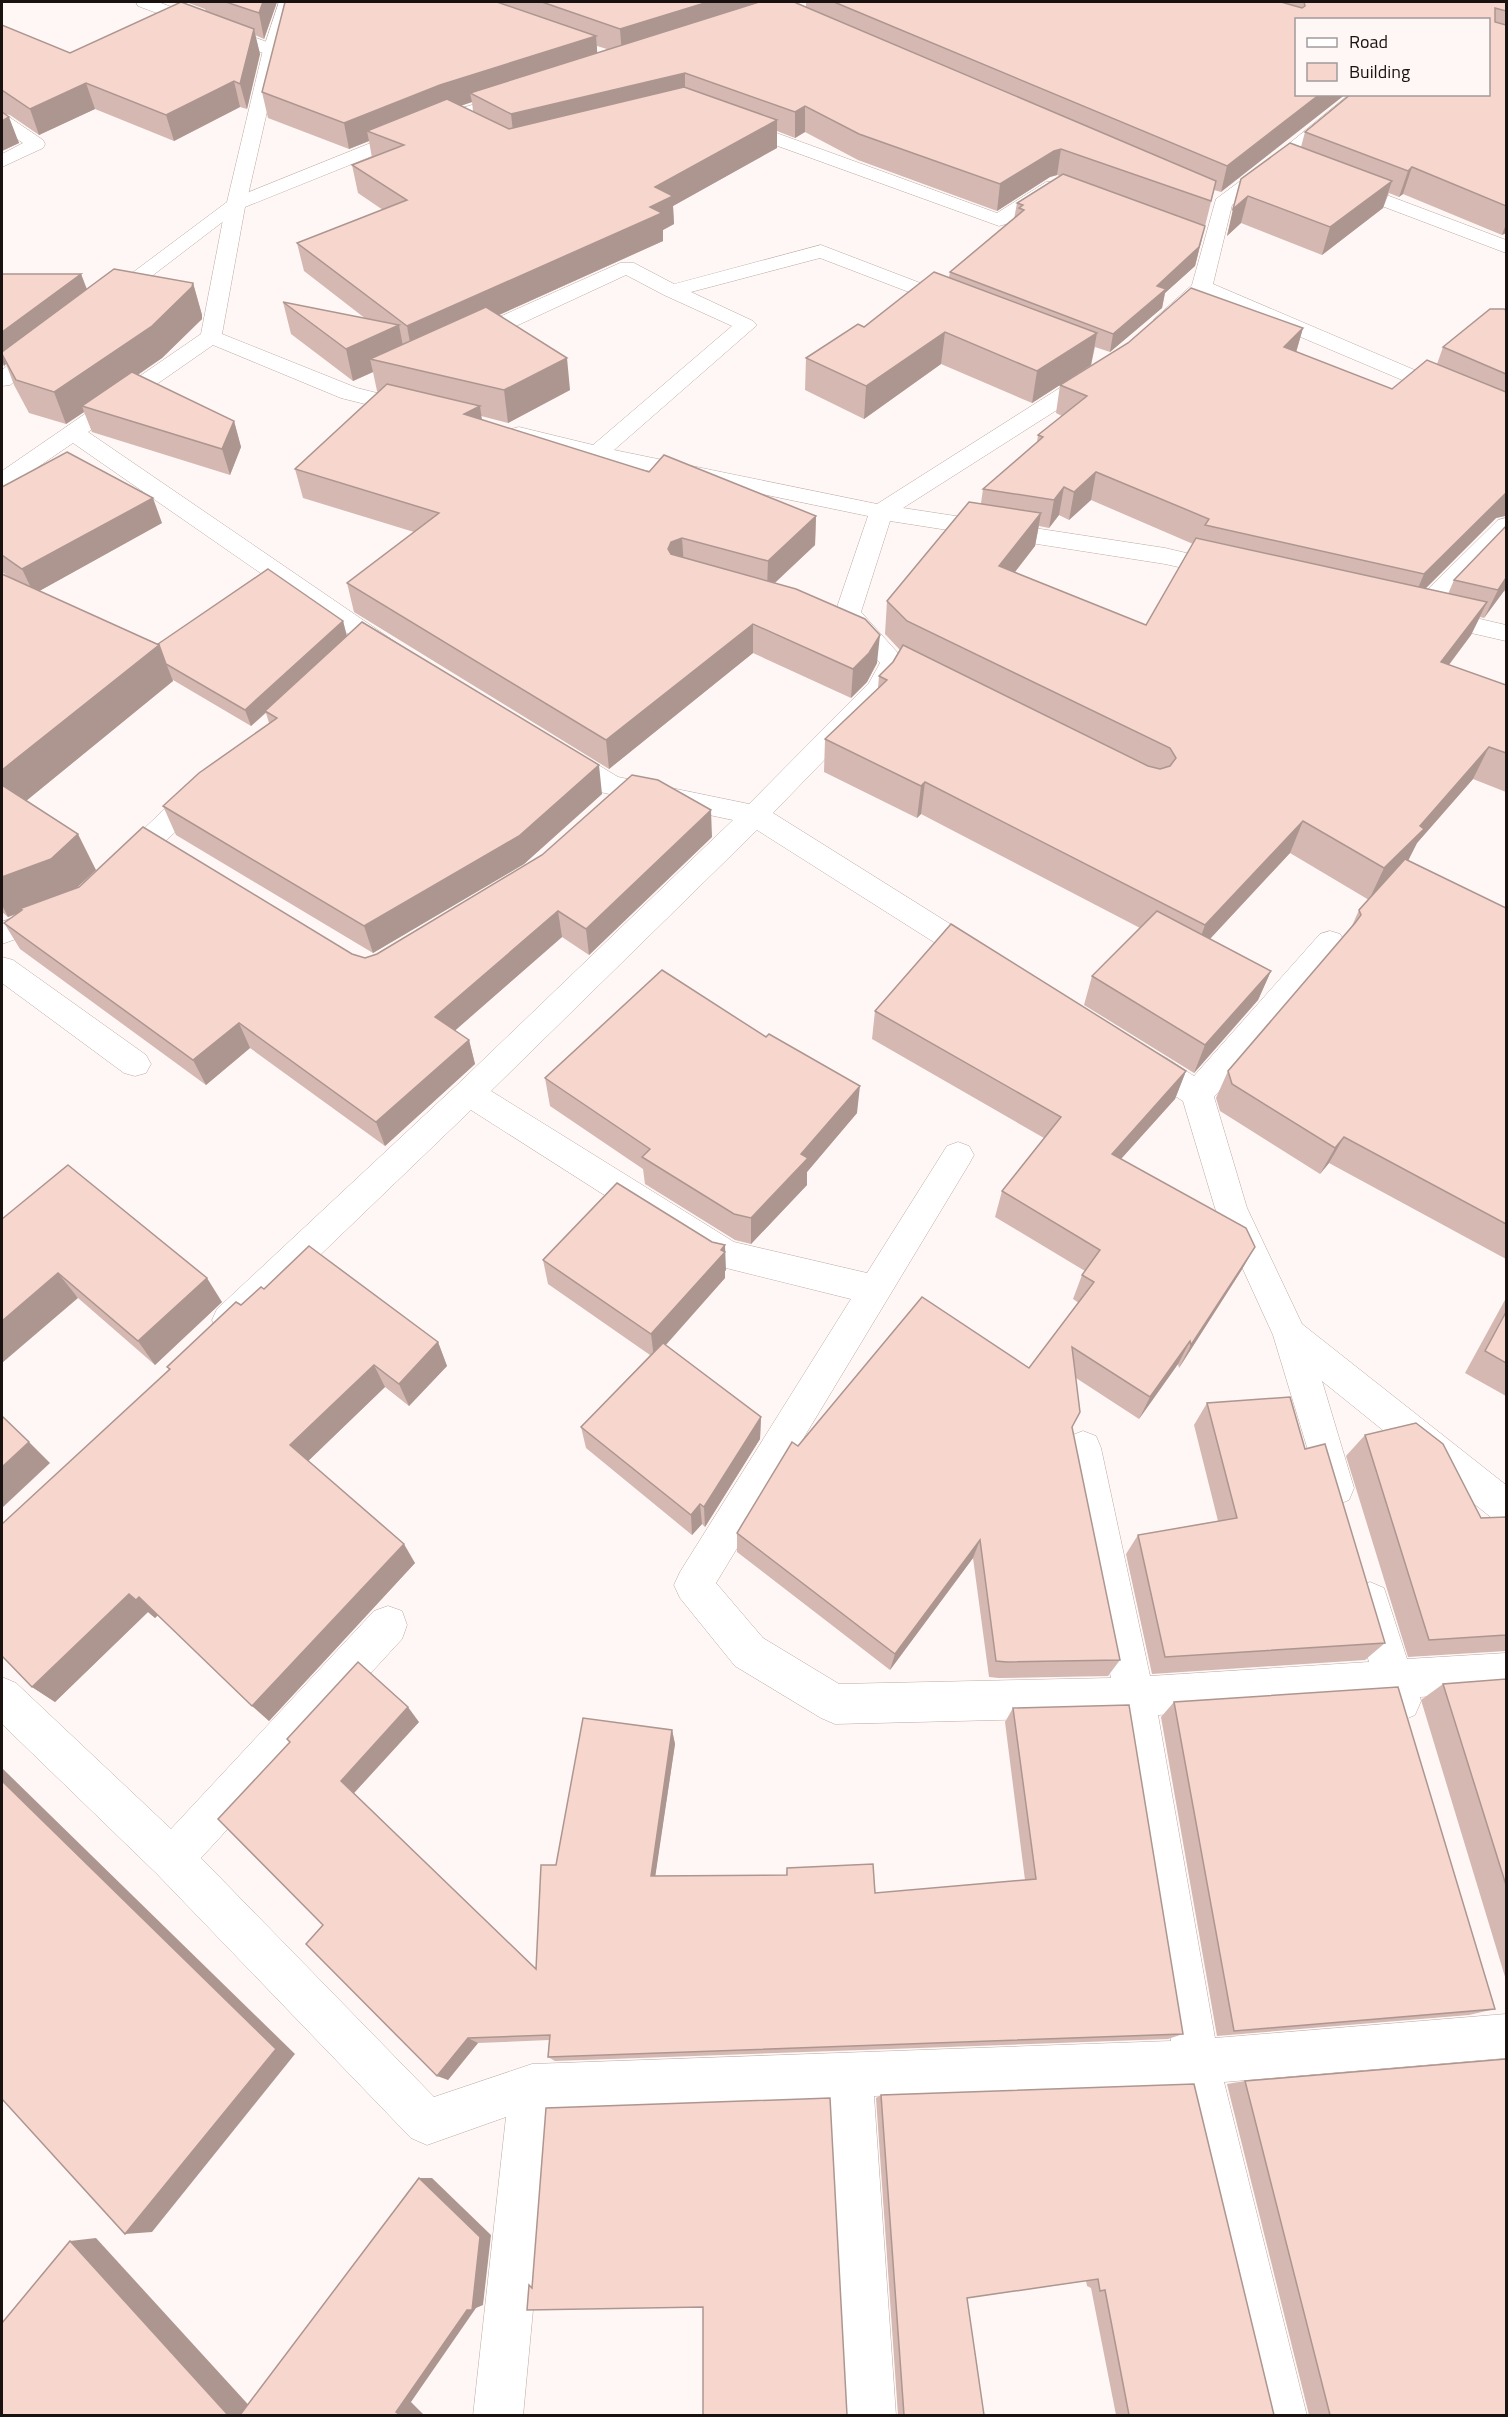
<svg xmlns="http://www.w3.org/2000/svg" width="1508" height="2417" font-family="'Titillium Web',sans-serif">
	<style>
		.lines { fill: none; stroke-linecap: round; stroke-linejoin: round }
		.minor-casing { stroke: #bca9a4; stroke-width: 1 }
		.tertiary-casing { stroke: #bca9a4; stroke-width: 1 }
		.minor { fill: #fff; fill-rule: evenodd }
		.tertiary { fill: #fff; fill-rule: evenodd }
		.wall { fill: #d4b8b1; fill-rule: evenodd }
		.shaded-wall { fill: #ad9690 }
		.building { fill: #f7d6ce; stroke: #ad9690; stroke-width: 1.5 }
	</style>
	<rect width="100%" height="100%" fill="#fff7f5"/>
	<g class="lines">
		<defs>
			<g id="minor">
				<polygon points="136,2 158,2 278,46 281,50 278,54 266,54 138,6"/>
				<polygon points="516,92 522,93 525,97 522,101 459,121 245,207 222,334 357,388 421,404 424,409 421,414 413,416 341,398 213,345 88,432 401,646 405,652 401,658 392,660 383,658 73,443 10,486 2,488 2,471 201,334 226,204 229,200 445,113"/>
				<path d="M1350 94H1371L1288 164 1232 205 1213 284 1506 409V424L1204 296C1191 307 1175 329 1157 324L1153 320 1192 285 1216 199 1274 156Z"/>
				<polygon points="2,115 9,117 43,140 45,144 43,148 2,167 2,154 23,143 2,129"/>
				<polygon points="735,118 997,213 1046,182 1060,182 1063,186 1060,190 1006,224 999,226 728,128 726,124 728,120"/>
				<polygon points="1344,179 1506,240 1506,253 1337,189 1334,185 1337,181"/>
				<polygon points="821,245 962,299 965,303 962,307 955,309 948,307 820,258 691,292 753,321 757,325 614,450 877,504 1088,370 1096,368 1104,370 1107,375 1104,380 903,508 1165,548 1237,565 1240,570 1237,575 1228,578 1165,564 890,521 861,612 906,662 888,694 773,813 990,949 995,957 990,965 980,968 970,965 757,830 491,1091 734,1242 867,1273 947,1146 958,1142 969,1146 974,1155 969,1164 716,1583 763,1638 839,1684 1111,1678 1065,1448 1070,1436 1083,1431 1096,1436 1101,1448 1150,1676 1369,1662 1351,1601 1356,1588 1370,1582 1384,1588 1407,1659 1506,1653 1506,1691 1420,1697 1421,1701 1415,1715 1401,1721 1387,1715 1381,1700 1158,1715 1215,2038 1506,2014 1506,2058 1224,2082 1307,2416 1258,2416 1180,2085 874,2096 896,2416 846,2416 829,2098 552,2108 523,2416 473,2416 506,2117 427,2145 411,2138 157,1874 2,1724 2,1677 16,1683 171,1829 374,1611 388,1606 402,1611 407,1625 402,1639 201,1858 434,2097 532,2064 1171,2041 1119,1717 835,1724 821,1718 735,1666 680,1598 674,1585 680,1572 851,1299 714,1265 471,1110 241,1331 229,1335 217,1331 212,1320 217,1309 458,1084 733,820 600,792 552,763 549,756 552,749 562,747 572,749 618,777 749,804 869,683 880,663 835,613 868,516 597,460 511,439 508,434 511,429 519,427 593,445 732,326 664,295 626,275 475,345 467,346 459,345 456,340 459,335 620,263 634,263 674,284"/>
				<polygon points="1506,518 1506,538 1437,609 1506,625 1506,641 1410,619 1406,613 1410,607 1498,520"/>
				<polygon points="203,779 213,782 217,789 213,796 133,872 123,875 113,872 109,865 113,858 193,782"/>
				<polygon points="50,904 60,907 65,915 60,923 2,944 2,922"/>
				<path d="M1330 931 1340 934 1345 942 1340 950 1214 1097 1247 1208 1302 1324 1506 1485V1525L1493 1519 1322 1381 1354 1488 1349 1500 1336 1505 1323 1500 1273 1335 1215 1208 1183 1101 1132 1069 1127 1060 1132 1051C1154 1044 1175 1065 1194 1076L1320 934Z"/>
				<polygon points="2,957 13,960 146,1055 151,1064 146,1073 135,1076 124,1073 2,983"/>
			</g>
			<g id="tertiary">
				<polygon points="279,2 295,2 281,50 246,204 114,305 107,307 100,305 97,301 100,297 227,202 263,50"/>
				<polygon points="46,340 54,341 57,346 54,351 10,385 2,386 2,370 38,341"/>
			</g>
		</defs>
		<use href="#minor" class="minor-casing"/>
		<use href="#tertiary" class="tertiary-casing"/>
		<use href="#minor" class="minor"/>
		<use href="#tertiary" class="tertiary"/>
	</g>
	<g class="wall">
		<polygon points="186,2 277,2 264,39 255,35 260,54 247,109 240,107 174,141 95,109 39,135 10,115 5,114 19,143 2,151 2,25 70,53 206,11 205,9"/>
		<path d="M285 2H798H795L806 7V2H1506V233L1502 235 1403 194 1399 197 1389 193 1383 208 1322 255 1241 223 1227 236 1241 179 1301 147 1305 132 1488 94 1296 20 1221 192 1214 190 1195 266 1165 293 1162 308 1110 352 1095 347 1091 365 1032 403 941 364 864 419 805 390 806 358 864 327 949 277 950 272 1014 219 1017 203 1060 176 1057 175 1050 177 997 211 858 160 805 132 795 138 777 131V148L673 206 674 224 663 230V241L499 315 570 390 508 423 481 416 482 420 649 472 816 516 815 545 775 583 877 663 867 682 851 698 753 653 609 769 354 612 347 583 414 532 303 498 295 469 378 392 377 391 373 372 353 381 291 334 283 302 366 319 304 271 297 243 383 210 358 193 352 165 372 158 369 141 349 149 268 118 262 92ZM597 46 607 49 597 53ZM472 102 473 111 461 106Z"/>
		<polygon points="2,274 81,274 87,289 193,283 202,315 202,319 162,358 138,375 234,421 241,447 230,475 92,432 84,412 66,424 29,413 14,385 6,364 4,366 2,361"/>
		<path d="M1506 310V517L1505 516 1496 518 1425 589 1448 594 1454 580 1506 526V592L1504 591 1484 618 1480 617 1471 635 1449 665 1506 685V792L1473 779 1417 843 1408 860 1506 908V1259L1329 1163 1320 1174 1220 1111 1216 1098 1228 1071 1351 928 1359 910 1369 900 1290 853 1210 939 1271 971 1258 1000 1194 1073 1084 1005 1092 976 1140 928 921 814 917 818 824 772 825 739 878 688 879 676 893 662 900 650 885 634 887 601 981 503 983 489 1037 442 1038 435 1062 416 1056 413 1060 385 1303 328 1296 352 1392 389 1437 364 1443 347ZM1091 500 1193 544 1146 625 1015 572 1035 546 1039 526 1049 528 1059 515 1069 520Z"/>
		<polygon points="2,487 162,523 39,591 158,644 343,621 347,636 602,794 524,864 373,953 176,835 163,806 269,723 266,713 251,726 173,680 173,681 26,801 96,870 76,888 365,958 377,954 712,837 589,955 562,937 455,1030 469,1040 475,1064 385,1146 250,1048 206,1085 20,949 4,923 16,914 8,917 2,912 2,574 11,578 2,572"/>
		<polygon points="875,1011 1186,1071 1175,1099 1121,1159 1255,1247 1241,1271 1179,1368 1178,1364 1139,1419 1076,1378 1072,1429 1120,1660 1108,1676 999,1678 989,1677 973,1558 890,1670 737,1552 737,1533 798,1446 1029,1368 1079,1303 1073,1299 1082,1275 1085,1271 995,1217 1002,1191 1044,1138 872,1039"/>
		<polygon points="545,1078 857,1113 807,1172 807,1185 751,1244 735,1240 645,1184 643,1169 550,1106"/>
		<polygon points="2,1219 222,1302 155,1365 78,1298"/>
		<polygon points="543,1260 726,1270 725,1271 725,1278 666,1345 761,1417 760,1439 705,1527 702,1524 692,1535 586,1448 581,1427 650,1355 548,1284"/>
		<polygon points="264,1289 438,1342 447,1366 409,1406 385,1387 308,1461 415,1563 269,1721 158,1615 155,1618 148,1612 55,1702 32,1687 169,1370 167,1367 241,1305"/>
		<polygon points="1506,1298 1506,1396 1465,1373"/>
		<polygon points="1207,1403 1305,1449 1385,1643 1365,1660 1152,1674 1126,1554 1138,1535 1218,1521 1194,1425"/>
		<polygon points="1365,1435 1481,1518 1506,1517 1506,1651 1408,1657 1346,1456"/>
		<polygon points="1506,1679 1506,1980 1421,1700 1443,1684"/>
		<polygon points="1174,1702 1495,2009 1469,2015 1217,2036 1161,1717"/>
		<polygon points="1013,1708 1183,2034 1168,2039 555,2061 548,2057 549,2040 478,2043 448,2080 323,1925 290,1742 419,1722 354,1793 536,1969 556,1865 672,1730 675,1744 655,1876 786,1875 787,1868 875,1893 1025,1880 1005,1722"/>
		<polygon points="1245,2081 1506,2415 1309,2415 1227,2084"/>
		<polygon points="881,2095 1274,2415 1116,2415 1091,2288 1087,2286 1086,2281 967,2298 984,2415 898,2415 876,2098"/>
	</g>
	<g class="shaded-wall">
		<polygon points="263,2 277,2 264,39 259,13"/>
		<polygon points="708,2 798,2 773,6 622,55 620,29"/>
		<polygon points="254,29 260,54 247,109 240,84"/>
		<polygon points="596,36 598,62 470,93 472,102 444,111 367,131 369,141 349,149 344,123 440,85"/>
		<polygon points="685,73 685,99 514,140 511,114"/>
		<polygon points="234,81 240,107 174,141 166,115"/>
		<polygon points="86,83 95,109 39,135 30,109"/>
		<polygon points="1320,94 1346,94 1221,192 1227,166"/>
		<polygon points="805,106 805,132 795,138 795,112"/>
		<polygon points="9,117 19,143 2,151 2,121"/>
		<polygon points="777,120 777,148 673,206 674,224 663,230 663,241 412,354 407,326 650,207 655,187"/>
		<polygon points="1061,149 1057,175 1050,177 997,211 1000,184 1054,151"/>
		<polygon points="1412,167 1403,194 1399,197 1408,171"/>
		<polygon points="1392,181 1383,208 1322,255 1330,227"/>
		<polygon points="1248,196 1241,223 1227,236 1233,209"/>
		<polygon points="1506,224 1506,233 1502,235"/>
		<polygon points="1205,226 1195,266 1165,293 1162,308 1110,352 1113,334 1157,286"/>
		<polygon points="81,274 91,301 2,354 2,332"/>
		<polygon points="193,283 202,315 202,319 162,358 89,408 82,406 84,412 66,424 54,392"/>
		<polygon points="399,325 405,357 370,359 373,372 353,381 346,349"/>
		<polygon points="1303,328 1295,356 1284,347"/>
		<polygon points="945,332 941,364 864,419 866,386"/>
		<polygon points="1097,333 1091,365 1032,403 1037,371"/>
		<polygon points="2,354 6,364 4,366 2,360"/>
		<polygon points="567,358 570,390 508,423 504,390"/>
		<polygon points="480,406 484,435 464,414"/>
		<polygon points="234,421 241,447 230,475 222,449"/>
		<polygon points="1096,472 1091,500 1069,520 1074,492"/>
		<polygon points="1064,487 1059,515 1049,528 1054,500"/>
		<polygon points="1506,493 1506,514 1505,516 1496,518 1412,602 1424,574"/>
		<polygon points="153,498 162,523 34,594 22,569"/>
		<polygon points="1041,513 1035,546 994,599 999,566"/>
		<polygon points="816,516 815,545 767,590 768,561"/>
		<polygon points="682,538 684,567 672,571 668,549 671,542"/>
		<polygon points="1506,578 1506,587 1504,591 1484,618 1498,590"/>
		<polygon points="1487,602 1471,635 1426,695 1441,662"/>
		<polygon points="343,621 347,637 251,726 245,710"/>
		<polygon points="753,624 753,653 609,769 606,740"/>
		<polygon points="880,635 877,663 867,682 851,698 853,669"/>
		<polygon points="159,645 173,681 10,814 2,798 2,770"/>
		<polygon points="1489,747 1473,779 1417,843 1408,861 1369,900 1384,868"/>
		<polygon points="599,765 602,794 524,864 373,953 364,926"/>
		<polygon points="925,782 921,814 917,818 921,786"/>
		<polygon points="711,810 712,837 589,955 586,929"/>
		<polygon points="1303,821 1290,853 1194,956 1205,925"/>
		<polygon points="78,834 96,870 70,894 19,909 21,912 8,917 2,905 2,877"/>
		<polygon points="558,911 562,937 442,1042 435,1017"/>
		<polygon points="1271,971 1258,1000 1194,1073 1205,1045"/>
		<polygon points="239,1023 250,1048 206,1085 193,1060"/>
		<polygon points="469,1040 475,1064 385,1146 376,1122"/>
		<polygon points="1186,1071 1175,1099 1102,1180 1112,1154"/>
		<polygon points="860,1086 857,1113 807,1172 807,1185 751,1244 751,1218 801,1154"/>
		<polygon points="1344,1137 1329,1163 1320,1174 1335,1148"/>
		<polygon points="725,1245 726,1270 725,1271 725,1278 654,1358 651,1334"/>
		<polygon points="1255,1247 1241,1271 1179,1368 1191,1345"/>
		<polygon points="58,1273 78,1298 2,1363 2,1321"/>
		<polygon points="207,1278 222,1302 155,1365 138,1341"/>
		<polygon points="1190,1341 1178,1364 1139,1419 1150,1397"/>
		<polygon points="438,1342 447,1366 409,1406 399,1384"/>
		<polygon points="374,1365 385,1387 303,1466 290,1445"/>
		<polygon points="761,1417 760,1439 705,1527 704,1507"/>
		<polygon points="29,1442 50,1463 2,1508 2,1467"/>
		<polygon points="700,1504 702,1524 692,1535 691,1515"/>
		<polygon points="980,1540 973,1558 890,1670 895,1654"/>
		<polygon points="404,1544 415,1563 269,1721 252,1706"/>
		<polygon points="129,1594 139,1597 158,1615 155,1618 148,1612 55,1702 32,1687"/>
		<polygon points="408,1707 419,1722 354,1793 341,1781"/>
		<polygon points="672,1730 675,1744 654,1885 651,1876"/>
		<polygon points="2,1768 295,2054 152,2232 125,2234 2,1781"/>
		<polygon points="468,2038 478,2043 448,2080 437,2076"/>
		<polygon points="419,2178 432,2178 491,2235 483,2305 476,2308 411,2402 424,2415 400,2415 396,2412"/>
		<polygon points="96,2238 255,2412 248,2415 228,2415 70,2241"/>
	</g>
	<g class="building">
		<polygon points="181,2 254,29 240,84 234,81 166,115 86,83 30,109 2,90 2,25 70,53"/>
		<polygon points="226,2 263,2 259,13"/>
		<polygon points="285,2 497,2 596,36 440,85 344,123 262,92"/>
		<polygon points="542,2 708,2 620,29"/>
		<polygon points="759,2 794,2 1216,181 1211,201 1061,149 1054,151 1000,184 859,134 805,106 795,112 685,73 511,114 470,93"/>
		<polygon points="834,2 1281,2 1302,8 1305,6 1304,2 1506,2 1506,11 1495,8 1495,22 1506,25 1506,206 1412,167 1408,171 1305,132 1351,94 1488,94 1488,20 1296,20 1296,94 1320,94 1227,166"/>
		<polygon points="684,87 777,120 655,187 673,196 650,207 662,213 407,326 297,243 407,200 352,165 404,145 367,131 447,99 509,129"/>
		<polygon points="2,112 9,117 2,121"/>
		<polygon points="1290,143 1392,181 1330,227 1248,196 1233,209 1241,179"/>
		<polygon points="1063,174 1205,226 1199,247 1157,286 1166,289 1113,334 950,272 1024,210 1019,208 1023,205 1017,203"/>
		<polygon points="114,269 193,283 192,287 152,326 54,392 16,380 2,354 2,352"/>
		<polygon points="934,272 1097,333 1037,371 945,332 866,386 806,358 858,324 864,327"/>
		<polygon points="2,274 81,274 2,332"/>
		<polygon points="1191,288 1303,328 1284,347 1392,389 1427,360 1506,392 1506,493 1424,574 1205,525 1209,519 1096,472 1074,492 1064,487 1054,500 983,489 1043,437 1038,435 1087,396 1060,385 1128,343"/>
		<polygon points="283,302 399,325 346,349"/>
		<polygon points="486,307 567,358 504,390 370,359"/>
		<polygon points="1490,309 1504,309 1506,310 1506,374 1443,347"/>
		<polygon points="132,372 234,421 222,449 82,406"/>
		<polygon points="387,384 480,406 464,414 649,472 664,455 816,516 768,561 682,538 671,542 668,549 671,554 796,589 865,619 880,635 869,653 853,669 753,624 606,740 347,583 439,513 295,469"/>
		<polygon points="67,452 153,498 22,569 2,555 2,487"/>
		<polygon points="969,502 1041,513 999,566 1146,625 1196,538 1487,602 1441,662 1506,685 1506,753 1489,747 1420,826 1424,829 1384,868 1303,821 1205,925 925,782 921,786 825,739 887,680 879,676 893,662 903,645 1148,766 1160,769 1170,766 1176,758 1170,748 907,621 887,601"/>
		<polygon points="1506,526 1506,578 1498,590 1454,580"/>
		<polygon points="268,569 343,621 245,710 166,664 159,645 158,644"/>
		<polygon points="2,574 159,645 2,770"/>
		<polygon points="362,622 599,765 519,836 364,926 163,806 199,773 277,718 265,711"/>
		<polygon points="632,775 658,780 711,810 586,929 558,911 435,1017 469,1040 376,1122 239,1023 193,1060 4,923 22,910 19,909 79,887 143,827 352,954 365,958 377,954 542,855"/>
		<polygon points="2,785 78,834 51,859 2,877"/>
		<polygon points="1405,859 1506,908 1506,1224 1344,1137 1335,1148 1232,1084 1228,1071 1355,923 1361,915 1359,910"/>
		<polygon points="1157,911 1271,971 1205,1045 1092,976"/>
		<polygon points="951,924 1186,1071 1112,1154 1246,1228 1255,1247 1191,1345 1190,1341 1150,1397 1072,1347 1080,1412 1072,1427 1120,1660 1007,1662 996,1661 980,1540 895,1654 737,1533 792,1442 798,1446 922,1297 1029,1368 1094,1282 1082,1275 1100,1250 1002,1191 1061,1117 875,1011"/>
		<polygon points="662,970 766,1037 769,1034 860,1086 801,1154 808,1158 751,1218 734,1214 642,1157 650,1149 545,1078"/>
		<polygon points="68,1165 207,1278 138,1341 58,1273 2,1321 2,1219"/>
		<polygon points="617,1183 712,1242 725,1245 721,1250 725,1252 651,1334 543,1260"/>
		<polygon points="309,1246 438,1342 399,1384 374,1365 290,1445 404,1544 252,1706 139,1597 136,1600 129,1594 32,1687 2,1656 2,1524 170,1369 167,1367 236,1302 241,1305 261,1287 264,1289"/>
		<polygon points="1506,1312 1506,1363 1485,1351"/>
		<polygon points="663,1343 761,1417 704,1507 700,1504 691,1515 581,1427"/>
		<polygon points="1290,1397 1305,1449 1325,1444 1385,1643 1165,1657 1138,1535 1237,1518 1207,1403"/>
		<polygon points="2,1416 29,1442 2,1467"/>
		<polygon points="1416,1423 1443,1444 1481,1518 1506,1517 1506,1635 1429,1640 1365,1435"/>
		<polygon points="358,1662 408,1707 341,1781 536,1969 541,1865 556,1865 583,1718 672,1730 651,1876 787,1875 787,1868 873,1864 875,1893 1036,1879 1013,1708 1129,1705 1183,2034 548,2057 550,2035 468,2038 437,2076 306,1944 323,1925 218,1819 290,1742 287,1739"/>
		<polygon points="1506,1679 1506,1885 1443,1684"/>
		<polygon points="1398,1687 1495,2009 1234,2031 1174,1702"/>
		<polygon points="2,1781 276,2049 125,2234 2,2099"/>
		<polygon points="1506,2059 1506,2415 1330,2415 1245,2081"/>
		<polygon points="1194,2084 1274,2415 1129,2415 1105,2290 1100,2291 1098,2279 967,2298 984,2415 904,2415 881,2095"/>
		<polygon points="830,2098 847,2415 703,2415 703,2307 527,2310 529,2285 532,2288 546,2108"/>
		<polygon points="419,2178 480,2237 472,2310 467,2310 396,2412 400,2415 240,2415"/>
		<polygon points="70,2241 228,2415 2,2415 2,2323"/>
	</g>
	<rect width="1508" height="2417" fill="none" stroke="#191211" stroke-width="6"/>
	<rect x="1295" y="18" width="195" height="78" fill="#fff7f5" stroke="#a39b9a" stroke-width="1.5"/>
	<rect x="1307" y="38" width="30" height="9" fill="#ffffff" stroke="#a39b9a" stroke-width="1.5"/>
	<text x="1349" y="48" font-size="18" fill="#191211">Road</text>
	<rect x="1307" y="63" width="30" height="18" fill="#f7d6ce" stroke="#a39b9a" stroke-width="1.5"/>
	<text x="1349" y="78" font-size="18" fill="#191211">Building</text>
</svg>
